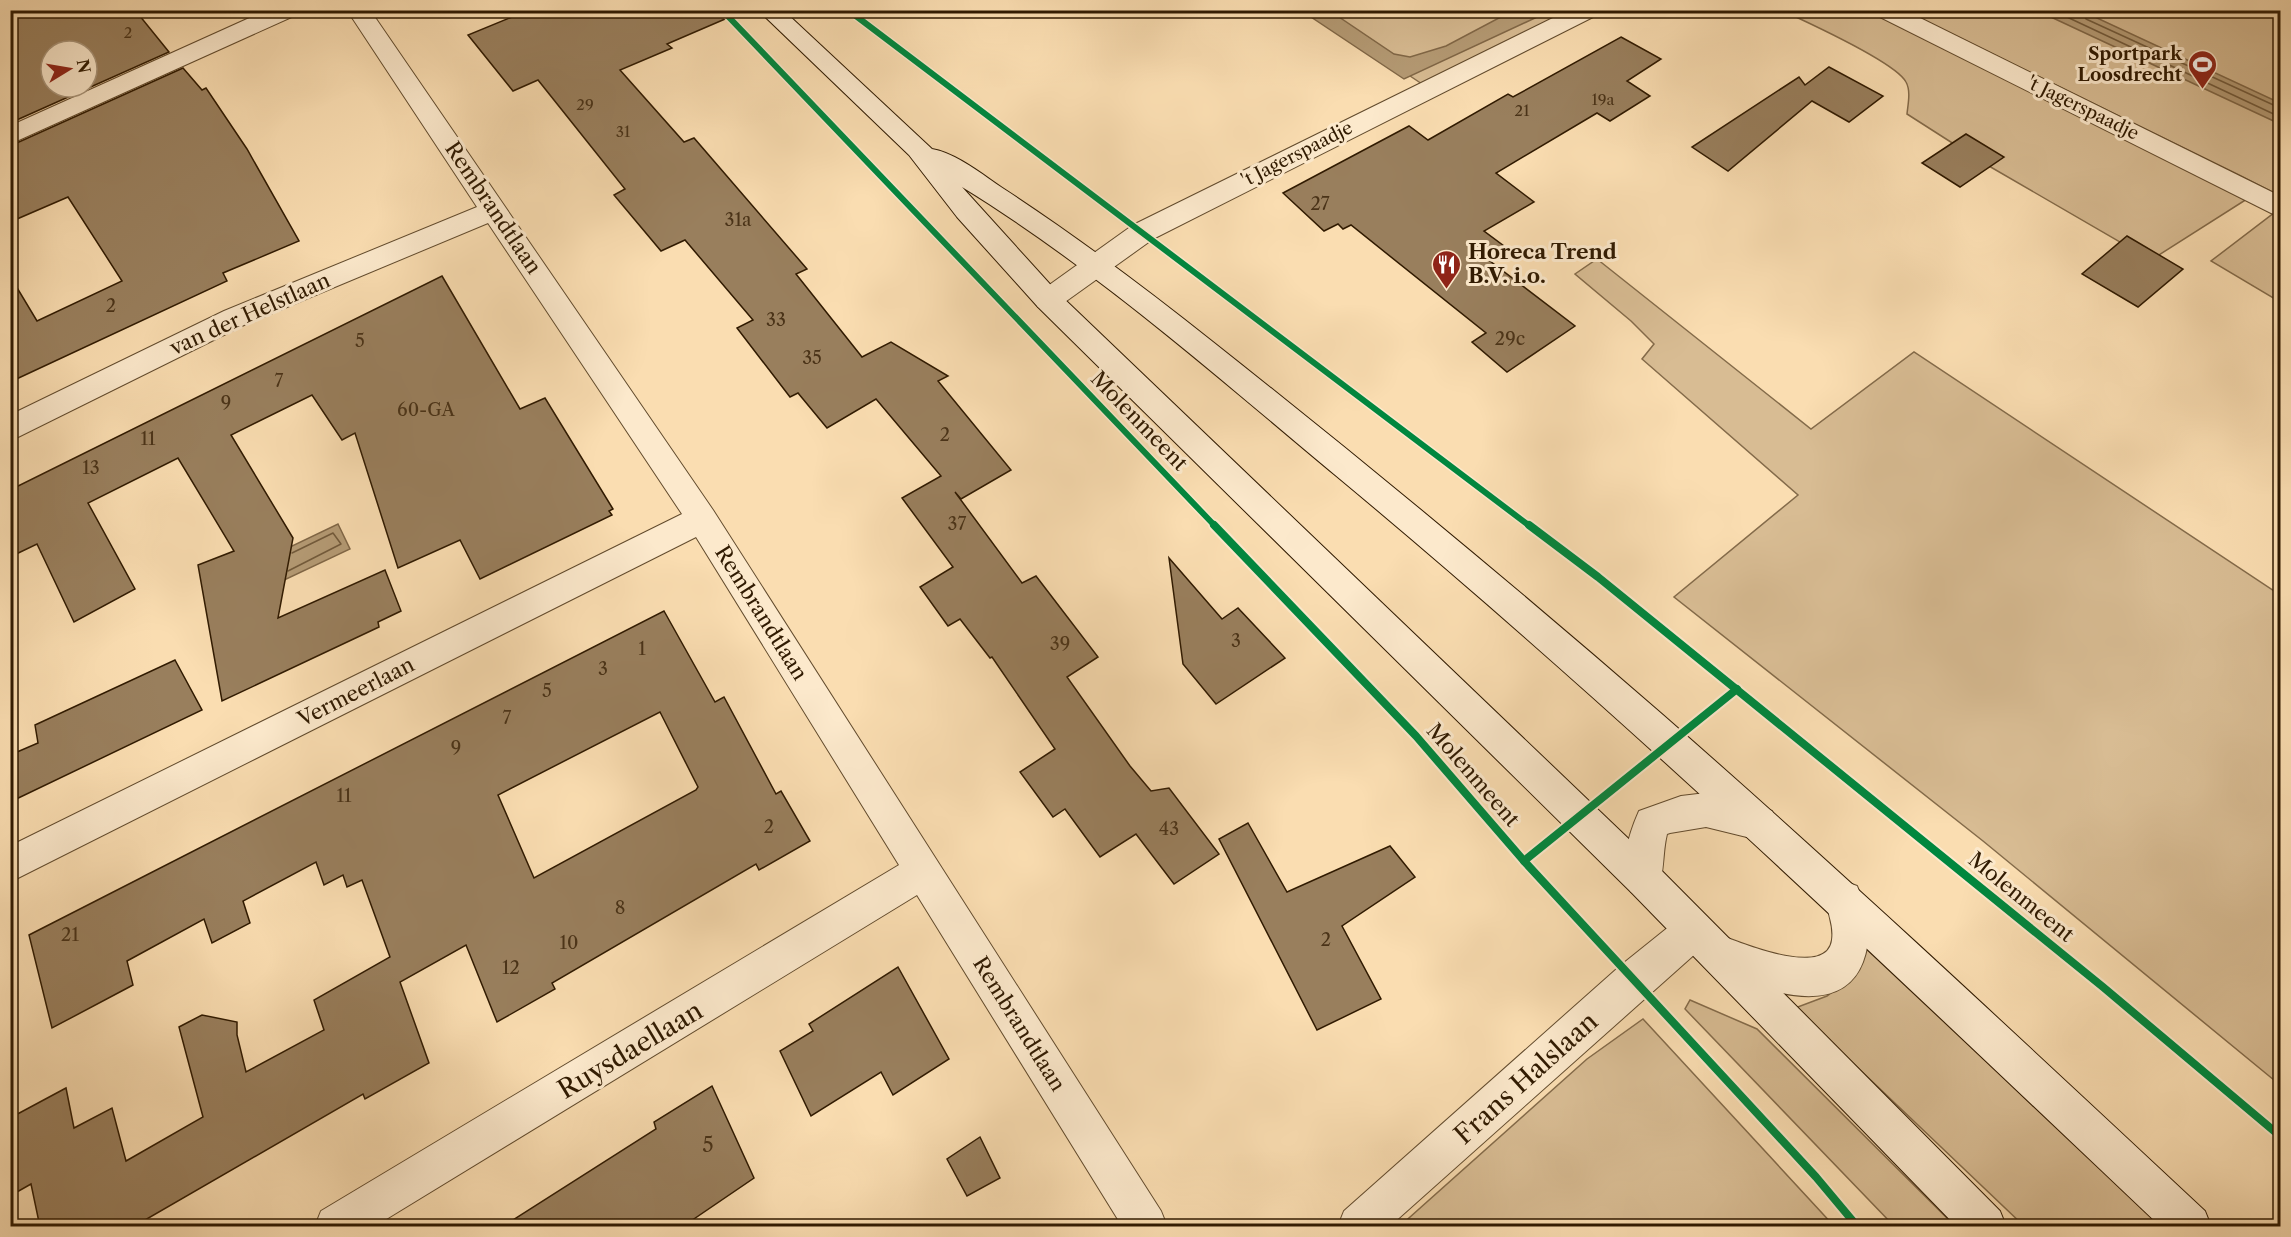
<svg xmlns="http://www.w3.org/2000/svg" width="2291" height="1237" font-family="'Libre Caslon Text',serif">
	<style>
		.green { fill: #d8bc93; stroke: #846b4a; stroke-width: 1.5 }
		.water { fill: #b59b75; stroke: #806747; stroke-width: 1.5 }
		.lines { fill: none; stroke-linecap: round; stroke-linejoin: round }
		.shore { stroke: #725a3b; stroke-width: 1.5 }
		.building { fill: #997f5d; stroke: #301a01; stroke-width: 1.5; fill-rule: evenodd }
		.street-casing { stroke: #624b2d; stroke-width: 2 }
		.secondary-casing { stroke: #301a01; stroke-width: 2 }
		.street { fill: #fce9cc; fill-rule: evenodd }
		.secondary { fill: #fce9cc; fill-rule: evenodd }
		.cycleway-far1-casing { stroke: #fce9cc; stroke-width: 9 }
		.cycleway-casing { stroke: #fce9cc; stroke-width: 12 }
		.cycleway-far1 { stroke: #00873e; stroke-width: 6 }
		.cycleway { stroke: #00873e; stroke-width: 8 }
		.labels { text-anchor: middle; stroke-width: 6; stroke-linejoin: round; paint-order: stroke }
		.far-number-label { font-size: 15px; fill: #4a3318 }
		.far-poi-label { font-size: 18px; font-weight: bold; fill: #301a01; stroke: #fce9cc; text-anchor: end }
		.far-street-label { font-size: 18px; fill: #301a01; stroke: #fce9cc }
		.number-label { font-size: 18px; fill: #4a3318 }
		.street-label { font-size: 21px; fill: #301a01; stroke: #fce9cc }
		.poi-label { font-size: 21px; font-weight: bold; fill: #301a01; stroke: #fce9cc; text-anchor: start }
		.near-number-label { font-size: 21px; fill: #4a3318 }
		.near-street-label { font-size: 26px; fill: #301a01; stroke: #fce9cc }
	</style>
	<rect width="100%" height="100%" fill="#faddb1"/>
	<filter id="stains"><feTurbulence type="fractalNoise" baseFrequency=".00333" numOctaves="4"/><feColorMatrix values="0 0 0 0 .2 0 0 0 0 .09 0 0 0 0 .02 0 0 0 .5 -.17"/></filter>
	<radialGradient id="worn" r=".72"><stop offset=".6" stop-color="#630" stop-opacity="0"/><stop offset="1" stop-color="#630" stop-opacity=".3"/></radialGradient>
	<g class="green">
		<polygon points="1313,11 1599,11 1428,88"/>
		<path d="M1783 11H1869L2247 199 2151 260 1982 162 1907 114C1908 104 1911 91 1906 82 1896 63 1807 22 1783 11Z"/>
		<polygon points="1905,11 2280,11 2280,196 2239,175"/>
		<polygon points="2274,213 2280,216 2280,302 2211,261"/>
		<polygon points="1597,259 1811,429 1914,352 2280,595 2280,1085 1983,841 1674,597 1798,495 1642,359 1654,344 1631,321 1575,274"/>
		<polygon points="1867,941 2168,1226 2024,1226 1795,1008 1827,996 1857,973"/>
		<polygon points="1690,1000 1757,1029 1955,1226 1894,1226 1685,1009"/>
		<polygon points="1643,1019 1834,1226 1400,1226 1587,1059"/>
	</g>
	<g class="water">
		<polygon points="1302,11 1330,11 1394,54 1410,57 1446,46 1512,11 1550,11 1404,79"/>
		<polygon points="2038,11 2082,11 2280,103 2280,124"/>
		<polygon points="338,524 350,549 280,582 269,557"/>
	</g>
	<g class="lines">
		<g class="shore">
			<polyline points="2052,10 2280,117"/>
			<polyline points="2081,10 2086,19 2280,108"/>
			<polyline points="288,571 341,544 333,533 292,553"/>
		</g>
	</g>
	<g class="building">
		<path d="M36 10H135L169 52 10 123V21ZM51 51H87V87H51Z"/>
		<polygon points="529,10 746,10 667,44 672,48 620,70 684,142 694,138 807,269 796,274 862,357 891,342 948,376 938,381 1011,470 961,499 955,492 1022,583 1036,576 1098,657 1067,677 1130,766 1151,791 1169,788 1219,854 1174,884 1136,834 1100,857 1065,809 1053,817 1020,772 1055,749 992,657 990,658 960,619 948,626 920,587 953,567 902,498 941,476 876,399 827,428 798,393 790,397 737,328 753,320 685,240 661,251 614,195 625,189 538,80 513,91 468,35"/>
		<polygon points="1621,37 1661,59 1627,81 1650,96 1610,121 1597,113 1496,173 1534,202 1484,231 1508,249 1490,261 1575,326 1507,372 1472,342 1486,333 1351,225 1343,229 1338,224 1324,231 1283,193 1409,126 1428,140 1508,94 1513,97"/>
		<polygon points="1829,67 1883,96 1849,122 1812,101 1728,171 1692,147 1799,77 1805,85"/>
		<polygon points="183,68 202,90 206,88 247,149 299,241 223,273 227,281 10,382 10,276 37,321 122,281 68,197 10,222 10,146"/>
		<polygon points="1966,134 2004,157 1960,187 1922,163"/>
		<polygon points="2127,236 2183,269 2138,307 2082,274"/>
		<polygon points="442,276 520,409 545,398 613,509 609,511 612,515 480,579 460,540 398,568 355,433 342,440 312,395 231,435 293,538 278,618 385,570 401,611 378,622 379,627 222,701 198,565 234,551 178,458 88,503 135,589 74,622 37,544 10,557 10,490"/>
		<polygon points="1169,558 1222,619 1238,608 1285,658 1216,704 1183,664"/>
		<path d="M664 611 715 702 724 697 776 794 781 791 810 841 759 870 756 864 552 983 555 989 497 1022 466 945 400 982 429 1063 365 1099 363 1094 133 1227H40L31 1184 10 1196V1118L66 1088 74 1128 112 1108 126 1161 203 1117 179 1027 202 1015 237 1022V1035L246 1072 324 1030 314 1000 390 957 362 880 347 887 343 875 324 885 316 862 243 901 250 923 212 943 204 919 127 961 133 985 52 1028 29 935ZM660 712 698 787 696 790 534 878 498 795Z"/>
		<polygon points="175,660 202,710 10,802 10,755 38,743 35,725"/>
		<polygon points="1248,823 1287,892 1390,846 1415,877 1342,926 1381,999 1317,1030 1219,839"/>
		<polygon points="898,967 949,1059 893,1095 881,1072 811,1116 780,1051 813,1031 809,1024"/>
		<polygon points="712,1086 754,1178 682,1227 502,1227 656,1129 654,1122"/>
		<polygon points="980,1137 1000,1178 967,1196 947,1159"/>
	</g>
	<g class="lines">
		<defs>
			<g id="street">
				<polygon points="267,10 299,10 296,15 10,144 10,126"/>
				<polygon points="347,10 370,10 713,510 1161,1211 1167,1226 1122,1226 917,895 375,1226 315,1226 321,1211 899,865 696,537 10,882 10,846 682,514 488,223 244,325 10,441 10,415 224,311 477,207"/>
				<polygon points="1569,10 1600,10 1597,15 1153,239 1058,307 1048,310 1038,307 1034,300 1038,293 1133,225"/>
				<polygon points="1873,10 1904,10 2280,196 2280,216 2271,213 1876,15"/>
				<path d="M1706 793 1730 797 1772 811 1777 823 1772 835 1759 840 1706 827 1670 833 1667 834C1662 854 1665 873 1657 892L1644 897 1631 892C1619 865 1628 836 1639 811L1681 796Z"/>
				<path d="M1844 881 1857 886C1868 912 1873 935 1863 962 1839 1025 1749 985 1706 967L1701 954 1704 946 1390 1226H1338L1344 1211 1620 966 1681 917 1694 911 1707 917 1713 930 1709 940 1720 935C1741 943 1827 979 1832 940 1835 918 1821 910 1831 886Z"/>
			</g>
			<path id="secondary" d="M758 10H783L932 149C956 153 983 175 1004 189 1076 236 1145 288 1213 342 1366 463 1516 587 1663 715 1847 876 2026 1044 2205 1211L2211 1226H2160C1890 970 1621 712 1334 474 1214 374 1095 269 962 187L1058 293 1657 866 2000 1211 2006 1226H1956L1631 892 1038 307 957 217 909 155Z"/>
		</defs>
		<use href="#street" class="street-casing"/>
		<use href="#secondary" class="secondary-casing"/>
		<use href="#street" class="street"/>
		<use href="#secondary" class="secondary"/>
		<defs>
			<g id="cycleway-far1">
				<polyline points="722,10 1216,527"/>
				<polyline points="848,10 1531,527"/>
			</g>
			<g id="cycleway">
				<polyline points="1214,525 1416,736 1524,861 1816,1177 1857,1226"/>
				<polyline points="1529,525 1598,577 2103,987 2280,1136"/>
				<polyline points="1524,861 1737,689"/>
			</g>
		</defs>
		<use href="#cycleway-far1" class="cycleway-far1-casing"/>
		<use href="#cycleway" class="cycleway-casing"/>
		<use href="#cycleway-far1" class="cycleway-far1"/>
		<use href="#cycleway" class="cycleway"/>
	</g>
	<defs>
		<symbol id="stadium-pin" viewBox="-11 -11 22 30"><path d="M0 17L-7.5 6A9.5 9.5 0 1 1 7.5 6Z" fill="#8f2418" stroke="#fce9cc"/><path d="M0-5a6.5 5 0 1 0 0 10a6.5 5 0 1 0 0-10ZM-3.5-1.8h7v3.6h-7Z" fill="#fff"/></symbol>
		<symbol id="restaurant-pin" viewBox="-11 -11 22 30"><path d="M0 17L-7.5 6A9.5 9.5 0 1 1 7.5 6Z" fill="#8f2418" stroke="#fce9cc"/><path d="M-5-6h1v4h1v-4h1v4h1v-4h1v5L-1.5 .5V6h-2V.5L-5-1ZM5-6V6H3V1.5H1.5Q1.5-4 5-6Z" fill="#fff"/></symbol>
	</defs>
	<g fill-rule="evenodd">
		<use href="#stadium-pin" x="2186" y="48" width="33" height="45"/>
		<use href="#restaurant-pin" x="1430" y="248" width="33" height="45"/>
	</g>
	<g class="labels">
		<g class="far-number-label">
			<text x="128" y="38">2</text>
			<text x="1603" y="105">19a</text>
			<text x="585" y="110">29</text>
			<text x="1522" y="116">21</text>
			<text x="623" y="137">31</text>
		</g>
		<g class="far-poi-label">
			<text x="2182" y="60">Sportpark<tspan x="2182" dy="21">Loosdrecht</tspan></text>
		</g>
		<g class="far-street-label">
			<text transform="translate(2083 108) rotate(26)" y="6">'t Jagerspaadje</text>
			<text transform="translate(1297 154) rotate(-27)" y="6">'t Jagerspaadje</text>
		</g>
		<g class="number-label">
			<text x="1320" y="210">27</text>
			<text x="738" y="226">31a</text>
			<text x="111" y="312">2</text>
			<text x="776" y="326">33</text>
			<text x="1510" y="345">29c</text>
			<text x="360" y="347">5</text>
			<text x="812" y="364">35</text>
			<text x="279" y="387">7</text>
			<text x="226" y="409">9</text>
			<text x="426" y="416">60-GA</text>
			<text x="945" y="441">2</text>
			<text x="148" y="445">11</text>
			<text x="91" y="474">13</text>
			<text x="957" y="530">37</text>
			<text x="1236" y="647">3</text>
			<text x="1060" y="650">39</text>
			<text x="642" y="655">1</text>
			<text x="603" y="675">3</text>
			<text x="547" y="697">5</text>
			<text x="507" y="724">7</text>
			<text x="456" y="754">9</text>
			<text x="344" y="802">11</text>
			<text x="769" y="833">2</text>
			<text x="1169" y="835">43</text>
			<text x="620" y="914">8</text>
			<text x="70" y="941">21</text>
			<text x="1326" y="946">2</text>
			<text x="569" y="949">10</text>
			<text x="511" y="974">12</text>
		</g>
		<g class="street-label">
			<text transform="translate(493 208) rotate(56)" y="7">Rembrandtlaan</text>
			<text transform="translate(250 314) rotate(-24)" y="7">van der Helstlaan</text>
			<text transform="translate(1139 421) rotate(46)" y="7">Molenmeent</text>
			<text transform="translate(761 613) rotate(58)" y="7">Rembrandtlaan</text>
			<text transform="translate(356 692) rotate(-27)" y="7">Vermeerlaan</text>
			<text transform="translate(1473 775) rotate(49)" y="7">Molenmeent</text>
			<text transform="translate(2021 897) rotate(39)" y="7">Molenmeent</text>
			<text transform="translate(1019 1024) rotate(58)" y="7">Rembrandtlaan</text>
		</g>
		<g class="poi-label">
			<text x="1468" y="259">Horeca Trend<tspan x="1468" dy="24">B.V. i.o.</tspan></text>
		</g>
		<g class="near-number-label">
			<text x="708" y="1152">5</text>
		</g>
		<g class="near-street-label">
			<text transform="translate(630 1050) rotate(-31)" y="9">Ruysdaellaan</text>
			<text transform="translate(1526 1078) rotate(-42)" y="9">Frans Halslaan</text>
		</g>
	</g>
	<rect width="2291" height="1237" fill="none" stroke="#faddb1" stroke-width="36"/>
	<rect x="12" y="12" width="2267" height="1213" fill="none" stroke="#301a01" stroke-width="3"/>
	<rect x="18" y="18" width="2255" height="1201" fill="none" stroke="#301a01" stroke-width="1.5"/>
	<g transform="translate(69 69) rotate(79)"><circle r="28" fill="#fce9cc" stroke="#aa967b" stroke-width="1.5"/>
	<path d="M0-4.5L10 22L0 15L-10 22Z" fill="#8f2418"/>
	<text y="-9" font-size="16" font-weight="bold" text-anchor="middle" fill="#301a01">N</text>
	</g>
	<rect width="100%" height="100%" filter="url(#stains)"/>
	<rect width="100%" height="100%" fill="url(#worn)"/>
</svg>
